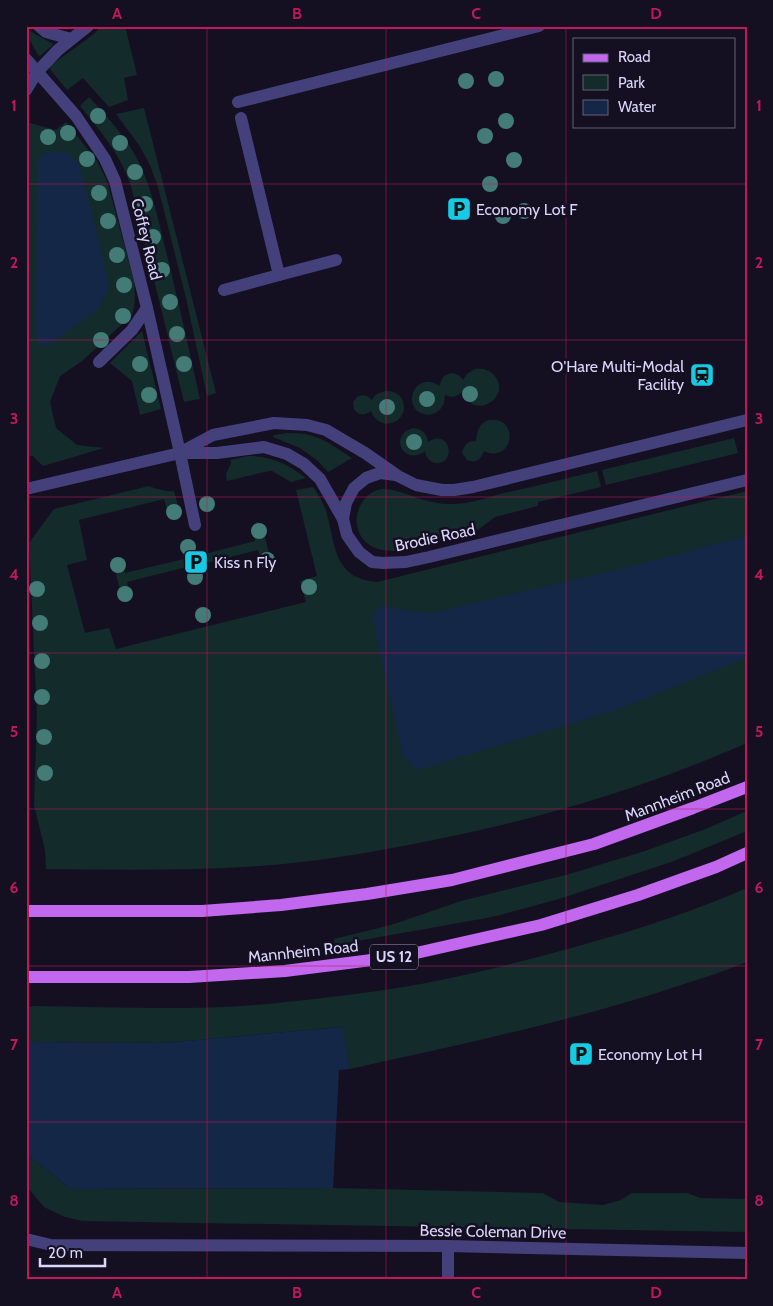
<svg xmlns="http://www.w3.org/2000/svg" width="773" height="1306" font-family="Cabin,sans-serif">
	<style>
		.green { fill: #142b2b }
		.water { fill: #152747 }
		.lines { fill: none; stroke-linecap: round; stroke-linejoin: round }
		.minor { stroke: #44407c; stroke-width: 12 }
		.major { stroke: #c168ef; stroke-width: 12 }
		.tree { fill: #437b77 }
		.grid { fill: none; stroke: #c2185b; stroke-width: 1; stroke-opacity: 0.55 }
		.labels { text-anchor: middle; stroke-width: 5; stroke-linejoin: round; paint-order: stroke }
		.shield { fill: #141022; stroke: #9f9bba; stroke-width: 1 }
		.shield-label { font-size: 15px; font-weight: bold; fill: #dbd6fb }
		.poi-label { font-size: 16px; fill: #dbd6fb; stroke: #141022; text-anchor: start }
		.street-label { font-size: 16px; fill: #dbd6fb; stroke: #141022 }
		.neatline { fill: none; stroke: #c2185b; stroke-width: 2 }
		.grid-label { font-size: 16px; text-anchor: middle; font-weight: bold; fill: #c2185b }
	</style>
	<rect width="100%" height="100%" fill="#141022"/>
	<g class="green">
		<polygon points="101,26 125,26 137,75 124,78 128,100 109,107 83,78 67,90 50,69 50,66 94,34"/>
		<path d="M26 29C35 34 44 39 53 44V45L40 56 38 55 26 33Z"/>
		<path d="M89 97C105 114 120 131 132 150 151 181 157 216 166 251 178 300 189 349 200 399L184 402 131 186C120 153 101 132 80 106Z"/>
		<polygon points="144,108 216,393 207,396 186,298 158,187 150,165 139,145 116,114"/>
		<path d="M26 122 56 130 66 122 97 161 107 181 134 281C135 293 136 304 132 315L82 361 60 376 50 402 56 428 77 445 104 448 43 466 33 456H26Z"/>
		<polygon points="142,331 161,409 140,415 132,381 110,363"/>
		<path d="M475 369C482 368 488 369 494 375 513 395 475 423 462 392 457 397 451 398 445 395 445 422 410 420 412 397 413 392 415 387 420 384 427 380 434 382 439 386L443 377C450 371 458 372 463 380L467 374Z"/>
		<path d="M385 391C392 391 398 392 402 399 412 420 381 436 371 411 364 416 359 416 354 409L353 402 357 397C363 394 367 395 372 400L375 395Z"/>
		<path d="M489 420C521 416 513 465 484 451 481 459 476 464 467 460L462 453C464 444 468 441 476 441 477 431 479 423 489 420Z"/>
		<path d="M413 428C422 429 427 433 428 442 451 427 457 466 435 463 429 461 426 457 425 451 404 467 388 435 413 428Z"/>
		<path d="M287 433C317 432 329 443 352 458L328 472 318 461 300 448 273 437 274 435Z"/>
		<polygon points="734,438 738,453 606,485 602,470"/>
		<path d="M248 456C271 456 288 464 306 478L291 482 272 471H269L227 481 226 474 231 463 230 460Z"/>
		<path d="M597 471 601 487 538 502V506L495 517 479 529 468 534 396 551C386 551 375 550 367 543 349 528 356 498 377 490 391 485 418 500 433 502 437 503 443 504 448 504 465 505 483 499 500 494 532 487 564 479 597 471Z"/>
		<path d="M149 486C157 489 165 492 174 491L180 513 177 519H171L169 518 164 499 79 520 87 560 67 565 85 633 109 628 116 649 306 602 300 581 317 576 296 490 313 487C318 494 323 502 326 511 336 544 332 578 377 582L747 491V743C651 785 551 816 448 837 390 849 332 860 273 865 197 871 122 870 46 869L45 850 34 805 37 716 29 543 54 509Z"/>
		<path d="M258 522 262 526 271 561 268 566 262 564 258 550 199 565 201 581 194 584 190 580 187 567 127 582 130 596 127 600H124L122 598 113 562 114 559 119 557 121 559 125 573 184 559C184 555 180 547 182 543 183 541 185 539 188 539 195 539 195 551 197 556L255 541 253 526 255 523Z"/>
		<polygon points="747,811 747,831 674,861 559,899 492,917 335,945 334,939 391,925 461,901 566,875 642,852 703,830"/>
		<path d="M747 888V962C718 974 689 982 660 992 558 1024 454 1046 350 1069L341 1027 163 1043 30 1042 26 1093V1008L33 1006C111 1007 189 1011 267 1004 318 999 370 993 421 984 473 974 524 961 575 947 633 931 692 912 747 888Z"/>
		<polygon points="26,1154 71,1189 333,1188 543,1193 559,1202 603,1205 621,1200 632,1193 687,1193 700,1198 747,1199 747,1232 82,1221 65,1217 44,1207 28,1188 26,1184"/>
	</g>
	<g class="water">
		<polygon points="52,151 66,152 79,164 100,246 109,285 100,307 49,345 41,346 37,341 36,329 37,164 42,154"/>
		<polygon points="747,536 747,657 617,710 459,757 430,767 415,769 403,757 374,625 374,614 379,607 387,606 402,610 432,613 629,567"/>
		<polygon points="342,1027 350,1069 339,1070 333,1188 71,1189 26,1154 26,1093 29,1042 163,1043"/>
	</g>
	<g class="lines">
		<g class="minor">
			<polyline points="39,26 46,32 71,39"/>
			<polyline points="26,59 76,116 105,159 115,181 147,308 180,453 195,525"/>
			<polyline points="26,90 37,72 58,50 88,26"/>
			<polyline points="238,102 539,26"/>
			<polyline points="279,275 336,260"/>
			<polyline points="224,290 279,275 241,118"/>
			<polyline points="99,362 132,330 147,308"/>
			<polyline points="183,451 213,435 274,423 307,425 326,430 365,453 398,476 416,485 442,490 454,490 473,487 747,420"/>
			<polyline points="26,489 180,453 217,453 264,447 287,454 304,464 320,479 343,519 347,535 359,552 372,562 383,563 406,562 429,557 747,480"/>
			<polyline points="343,519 346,503 354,488 366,478 380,473 396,475"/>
			<polyline points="26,1239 51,1245 448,1246 747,1253"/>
			<polyline points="448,1280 448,1246"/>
		</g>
		<g class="major">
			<polyline points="26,911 202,911 281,905 367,894 452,880 594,844 693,808 747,787"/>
			<polyline points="26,977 189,977 285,971 403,956 541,925 638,895 716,867 747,853"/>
		</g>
	</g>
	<g class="tree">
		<circle cx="496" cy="79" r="8"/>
		<circle cx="466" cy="81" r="8"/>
		<circle cx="98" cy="116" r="8"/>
		<circle cx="506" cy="121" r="8"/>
		<circle cx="68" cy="133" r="8"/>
		<circle cx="485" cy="136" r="8"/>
		<circle cx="48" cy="137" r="8"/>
		<circle cx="120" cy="143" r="8"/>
		<circle cx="87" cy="159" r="8"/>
		<circle cx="514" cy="160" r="8"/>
		<circle cx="135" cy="172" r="8"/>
		<circle cx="490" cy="184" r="8"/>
		<circle cx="99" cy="193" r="8"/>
		<circle cx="145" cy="204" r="8"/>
		<circle cx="524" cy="211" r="8"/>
		<circle cx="503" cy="216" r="8"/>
		<circle cx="108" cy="221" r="8"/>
		<circle cx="153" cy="237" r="8"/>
		<circle cx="117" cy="255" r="8"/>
		<circle cx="162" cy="270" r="8"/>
		<circle cx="124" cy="285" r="8"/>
		<circle cx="170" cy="302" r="8"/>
		<circle cx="123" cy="316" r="8"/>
		<circle cx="177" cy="334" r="8"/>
		<circle cx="101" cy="340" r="8"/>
		<circle cx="140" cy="364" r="8"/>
		<circle cx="184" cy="364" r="8"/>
		<circle cx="470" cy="394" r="8"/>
		<circle cx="149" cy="395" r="8"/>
		<circle cx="427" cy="399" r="8"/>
		<circle cx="387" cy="407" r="8"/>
		<circle cx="414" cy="442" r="8"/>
		<circle cx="207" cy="504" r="8"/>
		<circle cx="174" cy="512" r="8"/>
		<circle cx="259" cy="531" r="8"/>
		<circle cx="188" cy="547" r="8"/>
		<circle cx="267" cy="560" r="8"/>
		<circle cx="118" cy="565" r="8"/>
		<circle cx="195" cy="577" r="8"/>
		<circle cx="309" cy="587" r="8"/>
		<circle cx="37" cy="589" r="8"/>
		<circle cx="125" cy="594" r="8"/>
		<circle cx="203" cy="615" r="8"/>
		<circle cx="40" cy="623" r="8"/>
		<circle cx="42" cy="661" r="8"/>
		<circle cx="42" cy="697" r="8"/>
		<circle cx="44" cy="737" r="8"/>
		<circle cx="45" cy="773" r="8"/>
	</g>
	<path class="grid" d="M207 26V1280M386 26V1280M566 26V1280M26 184H747M26 340H747M26 497H747M26 653H747M26 809H747M26 966H747M26 1122H747"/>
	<defs>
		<symbol id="parking-square" viewBox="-11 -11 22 22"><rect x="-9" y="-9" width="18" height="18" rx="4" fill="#18c9e4" stroke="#141022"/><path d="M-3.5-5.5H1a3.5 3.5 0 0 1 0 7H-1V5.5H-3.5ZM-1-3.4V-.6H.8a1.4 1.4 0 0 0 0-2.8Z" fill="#111"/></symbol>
		<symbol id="station-square" viewBox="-11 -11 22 22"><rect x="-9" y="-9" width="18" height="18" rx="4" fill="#18c9e4" stroke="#141022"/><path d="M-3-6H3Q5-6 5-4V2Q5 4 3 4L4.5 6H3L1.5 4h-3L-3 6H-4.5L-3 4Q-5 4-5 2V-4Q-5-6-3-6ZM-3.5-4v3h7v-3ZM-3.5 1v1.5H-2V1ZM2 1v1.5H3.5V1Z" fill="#111"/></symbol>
	</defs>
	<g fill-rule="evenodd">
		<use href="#parking-square" x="445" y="195" width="28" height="28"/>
		<use href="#station-square" x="688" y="361" width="28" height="28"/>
		<use href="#parking-square" x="182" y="548" width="28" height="28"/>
		<use href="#parking-square" x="567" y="1040" width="28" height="28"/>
	</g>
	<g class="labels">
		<rect class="shield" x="370" y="944.5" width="48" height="25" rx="4"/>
		<g class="shield-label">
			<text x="394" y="962">US 12</text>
		</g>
		<g class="poi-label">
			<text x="476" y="215">Economy Lot F</text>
			<text x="684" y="372" text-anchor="end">O'Hare Multi-Modal<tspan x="684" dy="18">Facility</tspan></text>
			<text x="214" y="568">Kiss n Fly</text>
			<text x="598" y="1060">Economy Lot H</text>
		</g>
		<g class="street-label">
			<text transform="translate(147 239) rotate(76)" y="6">Coffey Road</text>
			<text transform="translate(435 537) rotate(-12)" y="6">Brodie Road</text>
			<text transform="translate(677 796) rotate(-21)" y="6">Mannheim Road</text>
			<text transform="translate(303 951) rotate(-6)" y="6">Mannheim Road</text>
			<text transform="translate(493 1231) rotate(1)" y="6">Bessie Coleman Drive</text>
		</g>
	</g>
	<rect width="773" height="1306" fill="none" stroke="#141022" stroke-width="55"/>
	<rect x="573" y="38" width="162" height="90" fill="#141022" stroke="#645f79"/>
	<rect x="583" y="54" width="25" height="8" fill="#c168ef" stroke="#645f79"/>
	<text x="618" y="62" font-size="15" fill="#dbd6fb">Road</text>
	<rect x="583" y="75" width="25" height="15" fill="#142b2b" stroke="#645f79"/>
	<text x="618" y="88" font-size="15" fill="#dbd6fb">Park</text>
	<rect x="583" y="100" width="25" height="15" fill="#152747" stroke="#645f79"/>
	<text x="618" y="112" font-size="15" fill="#dbd6fb">Water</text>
	<path d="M40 1258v8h65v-8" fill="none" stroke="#dbd6fb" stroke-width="2.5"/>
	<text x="48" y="1258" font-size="15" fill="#dbd6fb" stroke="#141022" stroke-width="4" paint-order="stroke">20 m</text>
	<rect x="28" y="28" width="718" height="1250" class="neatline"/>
	<g class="grid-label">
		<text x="117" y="19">A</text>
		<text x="297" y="19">B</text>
		<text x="476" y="19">C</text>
		<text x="656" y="19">D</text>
		<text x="14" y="111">1</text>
		<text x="759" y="111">1</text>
		<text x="14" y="268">2</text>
		<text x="759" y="268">2</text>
		<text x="14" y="424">3</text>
		<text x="759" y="424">3</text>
		<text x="14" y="580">4</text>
		<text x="759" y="580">4</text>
		<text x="14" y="737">5</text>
		<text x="759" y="737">5</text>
		<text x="14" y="893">6</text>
		<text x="759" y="893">6</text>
		<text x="14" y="1050">7</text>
		<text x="759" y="1050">7</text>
		<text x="14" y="1206">8</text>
		<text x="759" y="1206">8</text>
		<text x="117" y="1298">A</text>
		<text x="297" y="1298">B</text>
		<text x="476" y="1298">C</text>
		<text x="656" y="1298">D</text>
	</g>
</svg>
